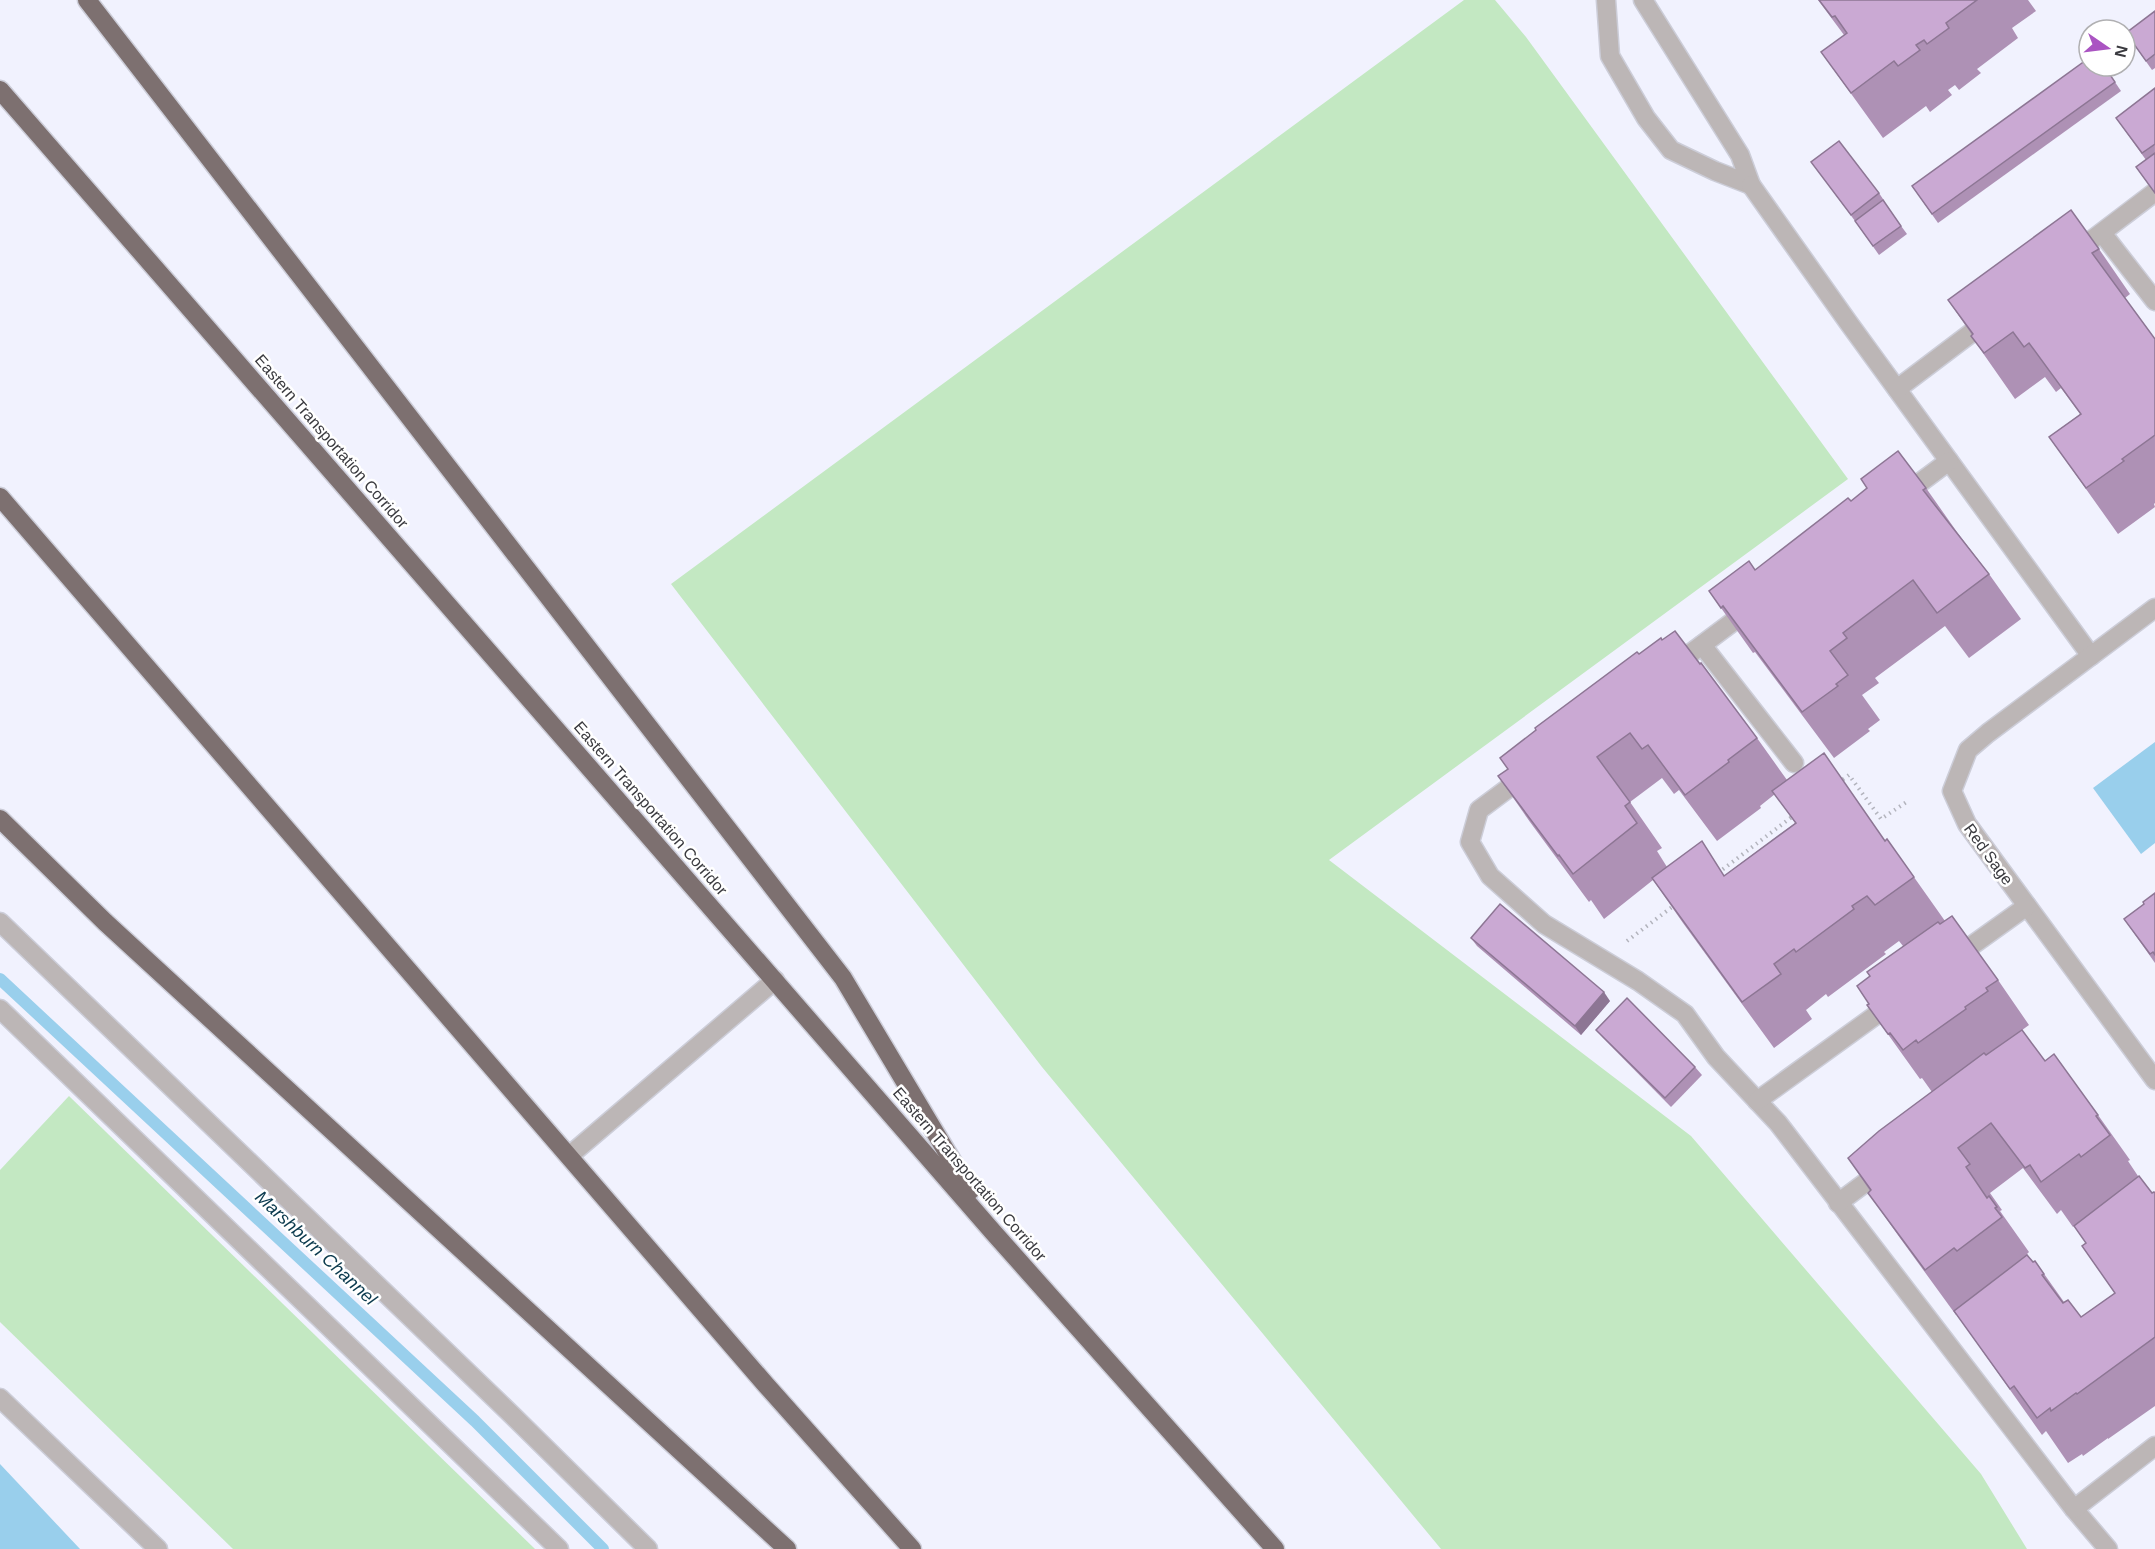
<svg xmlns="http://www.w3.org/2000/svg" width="2155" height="1549" font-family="Arial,sans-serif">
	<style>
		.green { fill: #c3e8c2 }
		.water { fill: #99cfec }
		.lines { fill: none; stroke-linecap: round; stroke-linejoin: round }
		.stream { stroke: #99cfec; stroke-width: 12 }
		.minor-casing { stroke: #cccdd8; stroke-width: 21 }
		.highway-casing { stroke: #cccdd8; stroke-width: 21 }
		.path { stroke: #b3b4bd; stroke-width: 4; stroke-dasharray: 1.5 4.5; stroke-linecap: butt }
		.minor { stroke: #bcb6b6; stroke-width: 18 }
		.highway { stroke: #7d7070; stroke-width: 18 }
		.wall { fill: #ae91b5; fill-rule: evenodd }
		.shaded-wall { fill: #8d7694 }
		.building { fill: #caa9d3; stroke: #8d7694; stroke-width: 1.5 }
		.labels { text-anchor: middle; stroke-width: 5; stroke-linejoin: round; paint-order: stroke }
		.street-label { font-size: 16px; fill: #3a3a3f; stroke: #fff }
		.water-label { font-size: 18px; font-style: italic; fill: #0b3a4e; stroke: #fff }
	</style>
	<rect width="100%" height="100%" fill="#f1f2fe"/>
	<g class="green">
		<polygon points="1464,0 1495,0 1526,37 1848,479 1329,860 1691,1136 1981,1474 2027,1549 1441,1549 1042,1067 671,584"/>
		<polygon points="69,1096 535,1549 233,1549 0,1322 0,1170"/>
	</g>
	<g class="water">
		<polygon points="2155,742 2155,843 2141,854 2093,788"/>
		<polygon points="0,1464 80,1549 0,1549"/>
	</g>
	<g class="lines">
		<polyline class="stream" points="0,979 475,1421 603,1549"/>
		<defs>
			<g id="minor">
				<polyline points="1606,0 1610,56 1646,118 1671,150 1715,171 1751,185 1740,155 1643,0"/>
				<polyline points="1751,185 1848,322 2091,656"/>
				<polyline points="2102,233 2155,301"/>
				<polyline points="2072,255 2155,192"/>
				<polyline points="1897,389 1991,318"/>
				<polyline points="1902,496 1949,461"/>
				<polyline points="2155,608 1988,733 1968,750 1952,791 1967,824 2155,1080"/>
				<polyline points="1702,645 1794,763"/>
				<polyline points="1671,668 1750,609"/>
				<polyline points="1526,775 1479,810 1470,842 1490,876 1544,924 1638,981 1685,1014 1716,1057 1778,1123 2074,1509 2108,1549"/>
				<polyline points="0,922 512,1415 648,1549"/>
				<polyline points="1953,959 2027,906"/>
				<polyline points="0,1009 559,1549"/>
				<polyline points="1757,1101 1894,1002"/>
				<polyline points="569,1156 775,980"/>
				<polyline points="1838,1203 1885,1168"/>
				<polyline points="0,1398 158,1549"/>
				<polyline points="2074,1509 2155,1446"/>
			</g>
			<g id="highway">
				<polyline points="87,0 843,978 970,1191"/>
				<polyline points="0,90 993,1232 1275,1549"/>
				<polyline points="0,497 766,1385 912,1549"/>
				<polyline points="0,819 105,922 787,1549"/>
			</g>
		</defs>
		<use href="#minor" class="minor-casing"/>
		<use href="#highway" class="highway-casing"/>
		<g class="path">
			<polyline points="1838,783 1849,775 1881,819 1908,801"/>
			<polyline points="1718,873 1793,816"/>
			<polyline points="1627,941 1676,904"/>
		</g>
		<use href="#minor" class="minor"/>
		<use href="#highway" class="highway"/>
	</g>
	<g class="wall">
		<polygon points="1818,0 2028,0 2036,11 2012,28 2018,38 1977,69 1981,73 1959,90 1955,85 1948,90 1952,95 1930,112 1926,106 1883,138 1821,52 1844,35"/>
		<polygon points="2155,11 2155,68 2152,70 2126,33"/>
		<polygon points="2104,66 2121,91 1938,223 1912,186"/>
		<polygon points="2155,88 2155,194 2136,167 2146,160 2116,118"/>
		<polygon points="1818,171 1879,193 1885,202 1884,203 1907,234 1879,255 1855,221"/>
		<polygon points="2099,249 2130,294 2125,298 2155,339 2155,503 2154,504 2155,507 2118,534 2049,437 2080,414 2061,388 2056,392 2045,377 2015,399 1971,336 1972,335 1948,300"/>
		<polygon points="1926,488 1957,532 1989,574 2021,619 1969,658 1945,626 1875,678 1879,683 1862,695 1880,720 1868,729 1870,731 1834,758 1755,652 1753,653 1709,591 1755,570 1851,501"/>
		<path d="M1663 640 1700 664 1757 738 1787 780 1885 841 1887 839 1945 921 1998 980 2029 1025 2018 1033 2098 1115 2130 1160 2128 1161 2138 1176 2152 1193H2155V1406L2108 1439V1438L2083 1456 2082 1454 2068 1463 2046 1431 2042 1435 1957 1315H1956L1900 1238 1868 1193 1870 1191 1848 1158 1932 1092 1922 1078 1920 1079 1867 1005 1869 1004 1870 976 1903 946 1899 941 1884 952 1886 954 1828 997 1826 994 1806 1010 1812 1019 1774 1048 1683 923 1653 880 1604 919 1591 900 1589 902 1530 822 1498 776 1508 769 1639 654ZM1662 778 1674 794 1679 790 1717 841 1761 808 1760 806 1775 794 1795 823 1725 875 1667 867 1657 851 1662 848 1630 802ZM2023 1168 2057 1214 2061 1210 2073 1227 2074 1226 2086 1243 2082 1246 2115 1293 2081 1317 2064 1302 2035 1261 2033 1262 2027 1254 2029 1252 2000 1211 2002 1210 1990 1193Z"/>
		<polygon points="2155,893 2155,963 2124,919 2144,904"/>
		<polygon points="1471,938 1610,1001 1581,1035 1477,946"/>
		<polygon points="1596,1030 1695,1067 1702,1075 1671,1107 1603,1038"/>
	</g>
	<polygon class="shaded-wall" points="1604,992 1610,1001 1581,1035 1575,1026"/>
	<g class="building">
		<polygon points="1819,0 1977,0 1946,23 1949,28 1927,44 1924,40 1916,45 1920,50 1898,66 1894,61 1851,93 1821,52 1847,33 1835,16 1832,17"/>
		<polygon points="2155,11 2155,54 2146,61 2126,33"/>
		<polygon points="2089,58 2089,66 2104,66 2115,82 1932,214 1912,186"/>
		<polygon points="2155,88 2155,144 2142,153 2116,118"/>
		<polygon points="1839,141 1879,193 1851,215 1811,162"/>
		<polygon points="2155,153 2155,193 2136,167"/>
		<polygon points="1883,200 1901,226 1873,246 1855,221"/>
		<polygon points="2071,210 2099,249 2092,253 2155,339 2155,435 2122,459 2124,461 2086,488 2049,437 2081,414 2029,343 2024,347 2013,332 1984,353 1971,336 1973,334 1948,300"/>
		<polygon points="1898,451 1926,488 1923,490 1989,574 1937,613 1913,580 1843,633 1847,638 1830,651 1848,675 1836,684 1838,686 1802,712 1723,606 1721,608 1709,591 1749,561 1755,570 1848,498 1851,501 1867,488 1861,479"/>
		<polygon points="1675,631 1700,664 1701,663 1757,738 1728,760 1729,762 1685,795 1648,745 1642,749 1630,733 1597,757 1630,802 1625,806 1637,823 1573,874 1559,855 1558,856 1498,776 1508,769 1500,758 1536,730 1535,728 1637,652 1639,654 1661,638 1662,640"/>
		<polygon points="1824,753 1885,841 1887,839 1914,877 1875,905 1867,896 1852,906 1854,909 1796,952 1794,949 1774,964 1781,974 1742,1002 1652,878 1702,841 1724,876 1796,823 1772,791"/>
		<polygon points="2155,893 2155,955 2153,952 2150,954 2124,919 2144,904 2143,902"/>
		<polygon points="1500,904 1604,992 1575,1026 1471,938"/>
		<polygon points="1952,916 1998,980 1986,988 1988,991 1965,1007 1966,1009 1918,1043 1916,1040 1903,1050 1890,1033 1888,1034 1867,1005 1869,1004 1857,986 1870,976 1867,972 1938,922 1940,924"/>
		<polygon points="1627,998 1695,1067 1665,1098 1596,1030"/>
		<polygon points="2022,1030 2045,1061 2054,1054 2098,1115 2096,1116 2110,1135 2081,1157 2079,1154 2041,1182 2030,1165 2025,1168 1991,1123 1958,1148 1970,1164 1966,1167 1987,1198 1989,1196 1997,1207 1995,1208 2002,1217 1957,1251 1954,1248 1925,1270 1868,1193 1871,1190 1848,1158 1879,1131 1984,1053 1986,1055"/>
		<polygon points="2139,1176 2152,1193 2154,1192 2155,1193 2155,1337 2077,1394 2076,1393 2051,1411 2050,1408 2037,1418 2014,1386 2010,1389 1954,1311 2027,1255 2033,1262 2035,1261 2044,1274 2042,1275 2063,1303 2068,1300 2081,1317 2115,1293 2082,1246 2086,1243 2074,1226"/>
	</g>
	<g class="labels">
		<g class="street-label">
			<text transform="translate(332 441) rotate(49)" y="6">Eastern Transportation Corridor</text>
			<text transform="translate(651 808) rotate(49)" y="6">Eastern Transportation Corridor</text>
			<text transform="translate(1989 854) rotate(54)" y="6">Red Sage</text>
			<text transform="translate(970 1174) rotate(49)" y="6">Eastern Transportation Corridor</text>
		</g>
		<g class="water-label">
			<text transform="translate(316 1248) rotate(43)" y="6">Marshburn Channel</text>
		</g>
	</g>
	<g transform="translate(2107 48) rotate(104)"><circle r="28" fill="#ffffff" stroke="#b0b0b2" stroke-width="1.5"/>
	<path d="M0-4.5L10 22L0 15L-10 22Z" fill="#aa54c2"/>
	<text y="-9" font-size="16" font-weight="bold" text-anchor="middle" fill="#3a3a3f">N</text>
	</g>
</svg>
